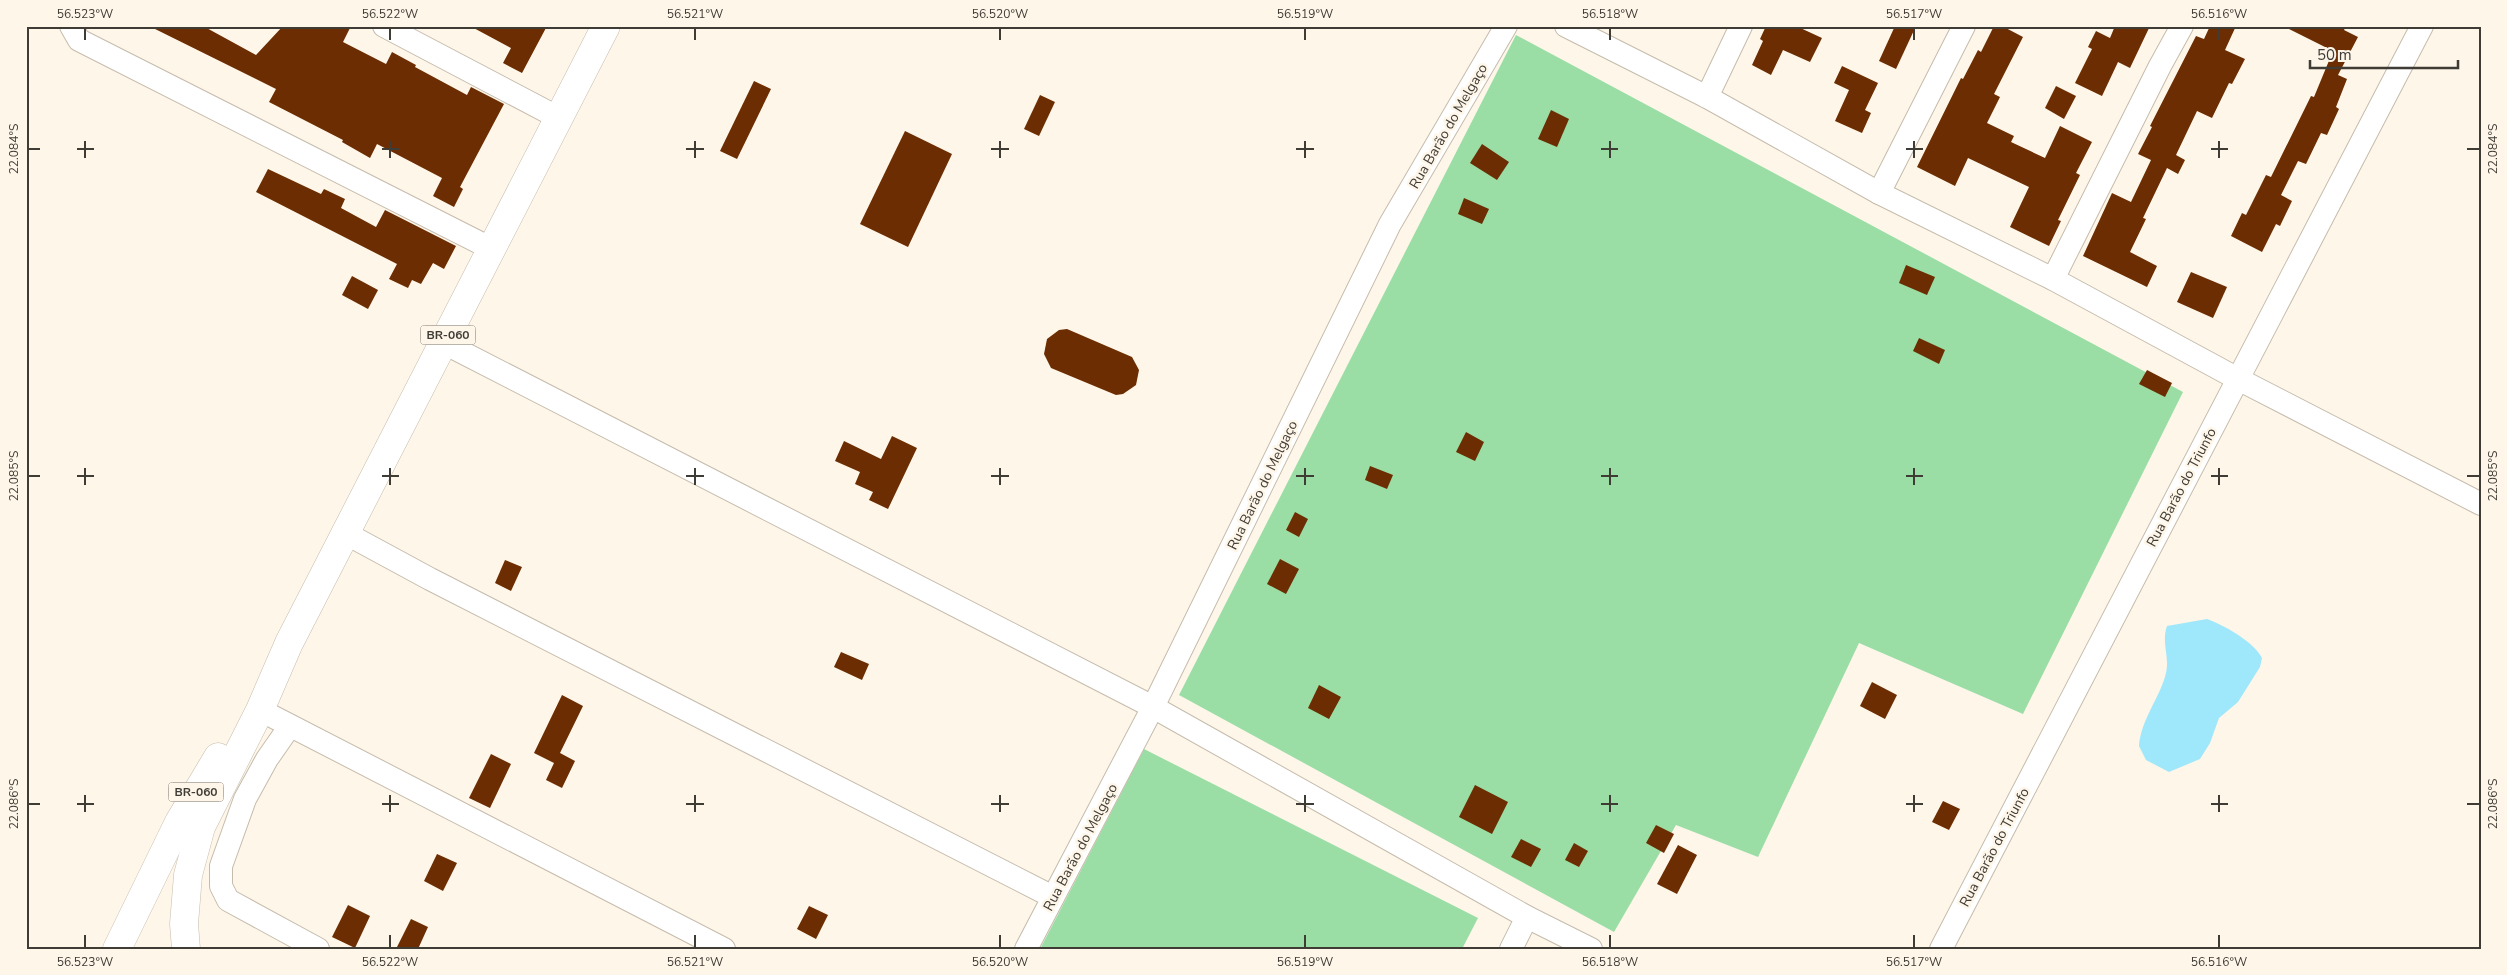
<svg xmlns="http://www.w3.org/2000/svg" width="2507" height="975" font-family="'Nunito Sans',sans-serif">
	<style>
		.green { fill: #9adea6 }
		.water { fill: #9fe7fb }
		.building { fill: #6b2d01 }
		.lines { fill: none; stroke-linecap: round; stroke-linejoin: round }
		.minor-casing { stroke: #c5bcac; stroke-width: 24 }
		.primary-casing { stroke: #c5bcac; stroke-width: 29 }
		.minor { stroke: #fff; stroke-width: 22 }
		.primary { stroke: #fff; stroke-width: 28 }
		.ticks { fill: none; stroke: #3f3b35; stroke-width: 2 }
		.labels { text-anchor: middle; stroke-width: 5; stroke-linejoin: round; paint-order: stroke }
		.shield { fill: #fef6e9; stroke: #78736b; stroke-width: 1 }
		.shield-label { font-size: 12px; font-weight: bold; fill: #3f3b35 }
		.street-label { font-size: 14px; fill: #3f3b35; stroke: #fef6e9 }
		.neatline { fill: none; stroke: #3f3b35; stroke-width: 2 }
		.ticks-label { font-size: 12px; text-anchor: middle; fill: #3f3b35 }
	</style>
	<rect width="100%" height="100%" fill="#fef6e9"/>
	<g class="green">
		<polygon points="1516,35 2183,392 2023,714 1859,643 1758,857 1676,825 1614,932 1179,695"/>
		<polygon points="1144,749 1478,918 1462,949 1040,949"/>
	</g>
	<path class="water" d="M2207 619C2224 625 2254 642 2262 658L2260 667 2238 702 2219 718 2210 743 2200 759 2169 772 2146 760 2139 746C2141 719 2160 698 2166 673 2170 657 2161 643 2167 626Z"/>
	<g class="building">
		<polygon points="149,26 203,26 256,55 283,26 351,26 343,42 386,64 392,52 416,65 415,67 467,95 471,87 504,104 460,187 463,189 454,207 433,196 442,178 377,144 370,158 342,142 343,140 269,102 276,89"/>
		<polygon points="470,26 547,26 522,73 503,63 511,48"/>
		<polygon points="1766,26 1796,26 1822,38 1810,62 1783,50 1771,75 1752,65 1763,41 1760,39"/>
		<polygon points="1895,26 1916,26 1896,69 1879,61"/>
		<polygon points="1994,26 2002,26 2023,37 1994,94 2000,97 1987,123 2014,136 2011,142 2045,158 2060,126 2092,142 2076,173 2080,175 2058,220 2061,221 2049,246 2010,227 2029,187 1968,158 1955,186 1917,167 1961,78 1963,79 1978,50 1981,52"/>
		<polygon points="2115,26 2150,26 2130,68 2118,62 2102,96 2075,83 2092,49 2088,47 2096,31 2110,38"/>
		<polygon points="2210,26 2236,26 2225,50 2245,59 2232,84 2229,83 2212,118 2197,111 2176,155 2185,160 2178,174 2167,168 2143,218 2146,219 2130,252 2157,266 2147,287 2083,256 2112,193 2131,202 2151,160 2138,154 2152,127 2150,126 2196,36 2204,39"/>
		<polygon points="2283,26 2346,26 2344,30 2358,37 2338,75 2347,79 2336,107 2339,109 2327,135 2321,133 2306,164 2298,161 2281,195 2292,201 2280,226 2276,224 2262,252 2231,236 2242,213 2246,215 2266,175 2271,177 2311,96 2314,97 2333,51"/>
		<polygon points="1842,66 1878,83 1865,110 1871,113 1862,133 1835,121 1849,90 1834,83"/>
		<polygon points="754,81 771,89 737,159 720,151"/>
		<polygon points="2056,86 2076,96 2064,119 2045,108"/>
		<polygon points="1040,95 1055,102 1039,136 1024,129"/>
		<polygon points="1551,110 1569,119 1557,147 1538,139"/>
		<polygon points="905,131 952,154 908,247 860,224"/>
		<polygon points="1482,144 1509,162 1497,180 1470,163"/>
		<polygon points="268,169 321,194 324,189 345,199 341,208 376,227 385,210 456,246 444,269 433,263 421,284 412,280 408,288 389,279 397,264 256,192"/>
		<polygon points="1464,198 1489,209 1482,224 1458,214"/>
		<polygon points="1906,265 1935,277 1927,295 1899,283"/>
		<polygon points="2191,272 2227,287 2213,318 2177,302"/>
		<polygon points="352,276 378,290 368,309 342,295"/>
		<polygon points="1067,329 1132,357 1139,370 1136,385 1123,394 1116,395 1051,368 1044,354 1047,339 1059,330"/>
		<polygon points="1919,338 1945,350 1939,364 1913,351"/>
		<polygon points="2147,370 2172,383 2165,397 2139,384"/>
		<polygon points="1466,432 1484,442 1475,461 1456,452"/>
		<polygon points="892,436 917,448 888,509 869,500 873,492 855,484 860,472 835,461 844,441 881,459"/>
		<polygon points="1370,466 1393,475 1387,489 1365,480"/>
		<polygon points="1295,512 1308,519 1299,537 1286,530"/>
		<polygon points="1280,559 1299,569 1286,594 1267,584"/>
		<polygon points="505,560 522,567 511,591 495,583"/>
		<polygon points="841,652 869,664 862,680 834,667"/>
		<polygon points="1872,682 1897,695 1885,719 1860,706"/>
		<polygon points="1319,685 1341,697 1329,719 1308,708"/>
		<polygon points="562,695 583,706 560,753 575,761 562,788 546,780 554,763 534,753"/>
		<polygon points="491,754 511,764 490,808 469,798"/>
		<polygon points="1475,785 1508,802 1492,834 1459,817"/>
		<polygon points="1943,801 1960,809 1949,830 1932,822"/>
		<polygon points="1656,825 1674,834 1664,853 1646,843"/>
		<polygon points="1521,839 1541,849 1531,867 1511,857"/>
		<polygon points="1574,843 1588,851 1579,867 1565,860"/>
		<polygon points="1678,845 1697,855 1677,894 1657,884"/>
		<polygon points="437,854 457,863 443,891 424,881"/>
		<polygon points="348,905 370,916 355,948 332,937"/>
		<polygon points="809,906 828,915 816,939 797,929"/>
		<polygon points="411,919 428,927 418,949 396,949"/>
	</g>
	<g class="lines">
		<defs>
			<g id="minor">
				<polyline points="71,26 79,40 492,249"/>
				<polyline points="384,26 559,118"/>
				<polyline points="1566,26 1707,97 1879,193 2053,279 2238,379 2481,504"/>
				<polyline points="1707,97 1741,26"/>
				<polyline points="1879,193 1964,26"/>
				<polyline points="2053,279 2160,66 2182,26"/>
				<polyline points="444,343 1153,707 1527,917 1591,949"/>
				<polyline points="345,533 430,579 1053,897"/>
				<polyline points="260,710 724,949"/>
				<polyline points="290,726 267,759 245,799 221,866 221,886 228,900 318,949"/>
				<polyline points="1026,949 1153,707 1390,224 1506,26"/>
				<polyline points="1511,949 1527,917"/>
				<polyline points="1941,949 2422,26"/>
			</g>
			<g id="primary">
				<polyline points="117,949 179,822 218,757"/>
				<polyline points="186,949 184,924 188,875 201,827 260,710 289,643 606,26"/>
			</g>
		</defs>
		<use href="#minor" class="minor-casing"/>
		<use href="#primary" class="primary-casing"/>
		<use href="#minor" class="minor"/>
		<use href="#primary" class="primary"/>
	</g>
	<path class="ticks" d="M85 28V40M390 28V40M695 28V40M1000 28V40M1305 28V40M1610 28V40M1914 28V40M2219 28V40M85 141V158M390 141V158M695 141V158M1000 141V158M1305 141V158M1610 141V158M1914 141V158M2219 141V158M28 149H40M77 149H94M382 149H399M686 149H704M991 149H1009M1296 149H1314M1601 149H1618M1906 149H1923M2211 149H2228M2467 149H2480M85 468V485M390 468V485M695 468V485M1000 468V485M1305 468V485M1610 468V485M1914 468V485M2219 468V485M28 476H40M77 476H94M382 476H399M686 476H704M991 476H1009M1296 476H1314M1601 476H1618M1906 476H1923M2211 476H2228M2467 476H2480M85 795V812M390 795V812M695 795V812M1000 795V812M1305 795V812M1610 795V812M1914 795V812M2219 795V812M28 804H40M77 804H94M382 804H399M686 804H704M991 804H1009M1296 804H1314M1601 804H1618M1906 804H1923M2211 804H2228M2467 804H2480M85 935V948M390 935V948M695 935V948M1000 935V948M1305 935V948M1610 935V948M1914 935V948M2219 935V948"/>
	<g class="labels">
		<g class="shield">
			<rect x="420.5" y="325.5" width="55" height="19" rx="4"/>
			<rect x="168.5" y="782.5" width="55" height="19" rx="4"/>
		</g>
		<g class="shield-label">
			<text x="448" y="339">BR-060</text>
			<text x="196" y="796">BR-060</text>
		</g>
		<g class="street-label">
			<text transform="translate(1448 126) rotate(-60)" y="5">Rua Barão do Melgaço</text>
			<text transform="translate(1262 485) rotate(-64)" y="5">Rua Barão do Melgaço</text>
			<text transform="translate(2181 487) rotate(-62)" y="5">Rua Barão do Triunfo</text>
			<text transform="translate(1080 847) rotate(-62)" y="5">Rua Barão do Melgaço</text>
			<text transform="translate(1994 847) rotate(-62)" y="5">Rua Barão do Triunfo</text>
		</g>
	</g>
	<rect width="2507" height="975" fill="none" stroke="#fef6e9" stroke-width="55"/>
	<path d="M2310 60v8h148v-8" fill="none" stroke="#3f3b35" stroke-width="2.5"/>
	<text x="2317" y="60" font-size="15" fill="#3f3b35" stroke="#fef6e9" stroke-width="4" paint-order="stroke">50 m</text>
	<rect x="28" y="28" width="2452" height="920" class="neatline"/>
	<g class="ticks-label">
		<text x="85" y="18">56.523°W</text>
		<text x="390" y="18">56.522°W</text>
		<text x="695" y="18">56.521°W</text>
		<text x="1000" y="18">56.520°W</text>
		<text x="1305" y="18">56.519°W</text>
		<text x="1610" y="18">56.518°W</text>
		<text x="1914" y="18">56.517°W</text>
		<text x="2219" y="18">56.516°W</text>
		<text transform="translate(14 149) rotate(-90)" y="4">22.084°S</text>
		<text transform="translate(2493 149) rotate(-90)" y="4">22.084°S</text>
		<text transform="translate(14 476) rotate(-90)" y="4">22.085°S</text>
		<text transform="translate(2493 476) rotate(-90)" y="4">22.085°S</text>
		<text transform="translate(14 804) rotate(-90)" y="4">22.086°S</text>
		<text transform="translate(2493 804) rotate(-90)" y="4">22.086°S</text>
		<text x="85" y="966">56.523°W</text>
		<text x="390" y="966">56.522°W</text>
		<text x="695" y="966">56.521°W</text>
		<text x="1000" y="966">56.520°W</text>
		<text x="1305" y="966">56.519°W</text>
		<text x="1610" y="966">56.518°W</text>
		<text x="1914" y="966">56.517°W</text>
		<text x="2219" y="966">56.516°W</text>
	</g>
</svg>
